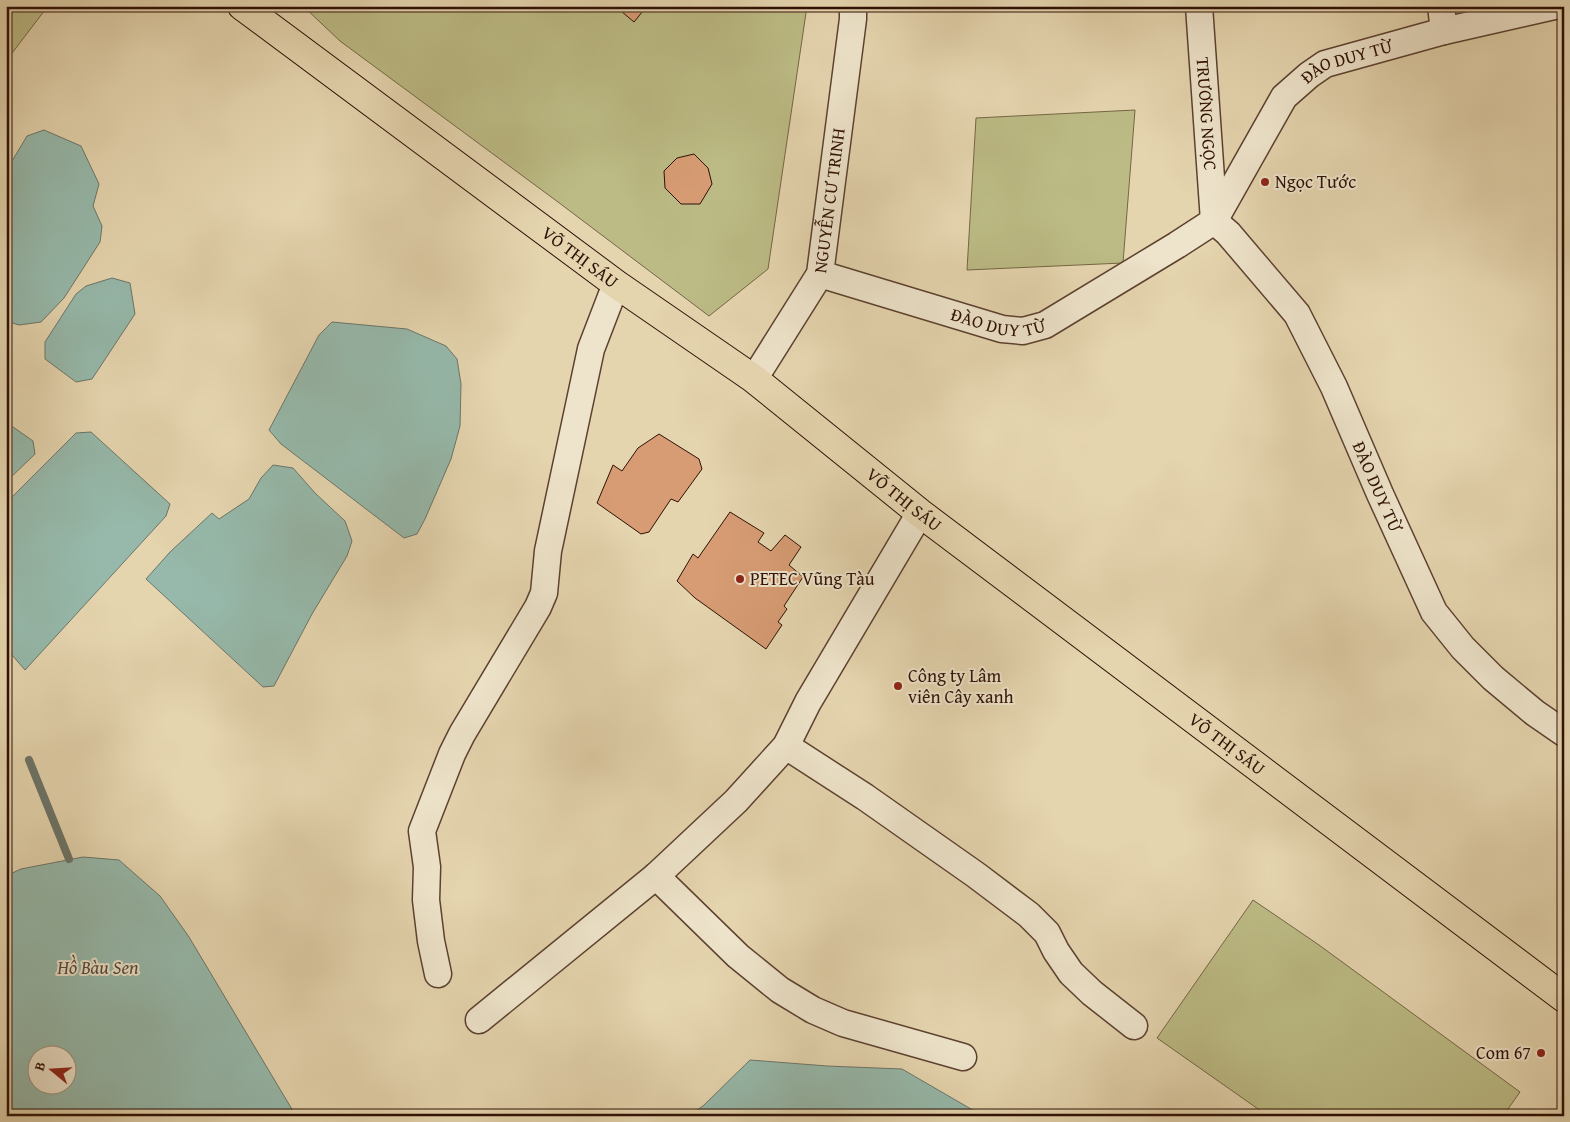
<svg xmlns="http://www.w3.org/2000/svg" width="1570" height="1122" font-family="'Gentium Book Plus',serif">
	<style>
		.green { fill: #bcbb85; stroke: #756645 }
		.water { fill: #96b9ab; stroke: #6c7569; fill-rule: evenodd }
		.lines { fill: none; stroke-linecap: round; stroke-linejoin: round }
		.stream { stroke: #6c7569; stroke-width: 8 }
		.building { fill: #d79c74; stroke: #2e1005 }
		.minor-casing { stroke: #5c4130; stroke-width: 29 }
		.major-casing { stroke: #2e1005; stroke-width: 30 }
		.minor { stroke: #eee4cb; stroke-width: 26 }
		.major { stroke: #e5d5af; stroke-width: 28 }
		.poi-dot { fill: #8f2418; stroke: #eee4cb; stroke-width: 2 }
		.labels { text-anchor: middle; stroke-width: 4; stroke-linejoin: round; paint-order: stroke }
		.street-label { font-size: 18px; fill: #2e1005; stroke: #eee4cb }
		.poi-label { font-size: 18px; fill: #2e1005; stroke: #eee4cb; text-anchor: start }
		.water-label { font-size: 19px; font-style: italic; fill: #524b3f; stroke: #eee4cb }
	</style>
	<rect width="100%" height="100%" fill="#e5d5af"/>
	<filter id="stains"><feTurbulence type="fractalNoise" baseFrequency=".004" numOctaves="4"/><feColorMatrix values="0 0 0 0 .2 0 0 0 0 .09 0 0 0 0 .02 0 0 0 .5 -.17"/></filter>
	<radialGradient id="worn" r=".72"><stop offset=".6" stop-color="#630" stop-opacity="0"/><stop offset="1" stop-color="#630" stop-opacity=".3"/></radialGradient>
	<g class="green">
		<polygon points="6,6 48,6 6,61"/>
		<polygon points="303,6 807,6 768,269 709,316 558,202 340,41"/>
		<polygon points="1135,110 1123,263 967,270 976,118"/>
		<polygon points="1253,900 1319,945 1520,1092 1503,1116 1268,1116 1157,1038"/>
	</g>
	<g class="water">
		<polygon points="44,130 81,146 99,184 93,206 102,226 100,242 64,298 41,322 19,325 6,321 6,171 27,136"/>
		<polygon points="112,278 130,283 135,314 92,379 76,382 45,359 45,342 76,294 86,286"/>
		<polygon points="332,322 407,329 446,346 457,359 461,384 460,426 451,459 425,519 417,534 404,538 281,444 269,430 319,335"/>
		<polygon points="6,422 33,441 35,454 6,482"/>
		<polygon points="91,432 170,504 166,516 25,670 6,648 6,503 76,433"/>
		<polygon points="273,465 293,468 315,493 345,521 352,541 347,556 312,614 274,686 263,687 146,579 170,552 212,513 219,519 249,499 261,478"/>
		<path d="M83 857 119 860 160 896 189 937 296 1116H6V876L21 869ZM68 1054V1084H38V1054Z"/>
		<polygon points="750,1060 827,1066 902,1069 983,1116 688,1116 703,1106"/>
	</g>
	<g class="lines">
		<polyline class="stream" points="29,760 69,859"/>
	</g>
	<g class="building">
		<polygon points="615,6 647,6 634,22"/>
		<polygon points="694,154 708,168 712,184 700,204 681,204 665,188 664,171 677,158"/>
		<polygon points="659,434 699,459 702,469 678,502 671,499 649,532 641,534 597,503 613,465 622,471 638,448"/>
		<polygon points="730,512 764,533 758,542 771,551 785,535 801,547 789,565 803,577 784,606 787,609 778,622 782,625 766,649 695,598 677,581 693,554 698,558"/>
	</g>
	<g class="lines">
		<defs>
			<g id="minor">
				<path id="s1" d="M1199 6 1214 221 1228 233 1297 314 1334 387 1380 494 1434 612 1463 648 1493 678 1535 713 1564 733"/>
				<polyline points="1441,6 1444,31"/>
				<path id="s2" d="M820 274 1002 329 1023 331 1045 325 1177 245 1214 221 1284 97 1309 75 1325 64 1444 31 1554 6"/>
				<path id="s3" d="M754 379 820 274 853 19V6"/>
				<polyline points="786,746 865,797 976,875 1029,915 1047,933 1056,951 1071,973 1092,993 1134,1026"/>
				<polyline points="656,876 738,956 780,990 813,1010 843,1023 963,1057"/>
				<polyline points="438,974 431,941 426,900 427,867 422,831 452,754 462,734 538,607 544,593 548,551 591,349 616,284"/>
				<polyline points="479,1020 656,876 736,801 786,746 808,702 920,513"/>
			</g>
			<g id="major">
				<path id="s4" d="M242 6 616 284 754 379 920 513 1564 998"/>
			</g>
		</defs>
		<use href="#minor" class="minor-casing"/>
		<use href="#major" class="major-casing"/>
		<use href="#minor" class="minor"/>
		<use href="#major" class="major"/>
	</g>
	<g class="poi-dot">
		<circle cx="1265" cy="182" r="5"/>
		<circle cx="740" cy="579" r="5"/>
		<circle cx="898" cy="686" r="5"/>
		<circle cx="1541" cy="1053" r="5"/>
	</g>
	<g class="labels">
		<g class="street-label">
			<text dy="6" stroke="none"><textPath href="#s2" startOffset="649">ĐÀO DUY TỪ</textPath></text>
			<text dy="6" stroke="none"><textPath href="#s1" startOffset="108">TRƯƠNG NGỌC</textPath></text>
			<text dy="6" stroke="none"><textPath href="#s3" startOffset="198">NGUYỄN CƯ TRINH</textPath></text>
			<text dy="6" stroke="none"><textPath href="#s4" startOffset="421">VÕ THỊ SÁU</textPath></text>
			<text dy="6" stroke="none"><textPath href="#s2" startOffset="186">ĐÀO DUY TỪ</textPath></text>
			<text dy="6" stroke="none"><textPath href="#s1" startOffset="531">ĐÀO DUY TỪ</textPath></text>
			<text dy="6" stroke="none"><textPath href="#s4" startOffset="826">VÕ THỊ SÁU</textPath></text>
			<text dy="6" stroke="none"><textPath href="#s4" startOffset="1231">VÕ THỊ SÁU</textPath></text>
		</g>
		<g class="poi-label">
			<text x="1275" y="188">Ngọc Tước</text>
			<text x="750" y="585">PETEC Vũng Tàu</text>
			<text x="908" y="682">Công ty Lâm<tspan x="908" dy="21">viên Cây xanh</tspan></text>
			<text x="1531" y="1059" text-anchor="end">Com 67</text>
		</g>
		<g class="water-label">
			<text x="98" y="974">Hồ Bàu Sen</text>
		</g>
	</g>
	<rect width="1570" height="1122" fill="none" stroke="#e5d5af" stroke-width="25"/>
	<rect x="8" y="8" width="1555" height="1107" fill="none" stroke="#2e1005" stroke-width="2.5"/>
	<rect x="12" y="12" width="1545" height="1097" fill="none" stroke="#2e1005"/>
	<g transform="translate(52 1070) rotate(288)"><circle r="24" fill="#eee4cb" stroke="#a18f7c"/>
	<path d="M0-4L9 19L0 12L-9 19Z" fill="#8f2418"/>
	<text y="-8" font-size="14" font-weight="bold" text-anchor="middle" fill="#2e1005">B</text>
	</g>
	<rect width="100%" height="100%" filter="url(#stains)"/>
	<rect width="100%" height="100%" fill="url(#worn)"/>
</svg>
